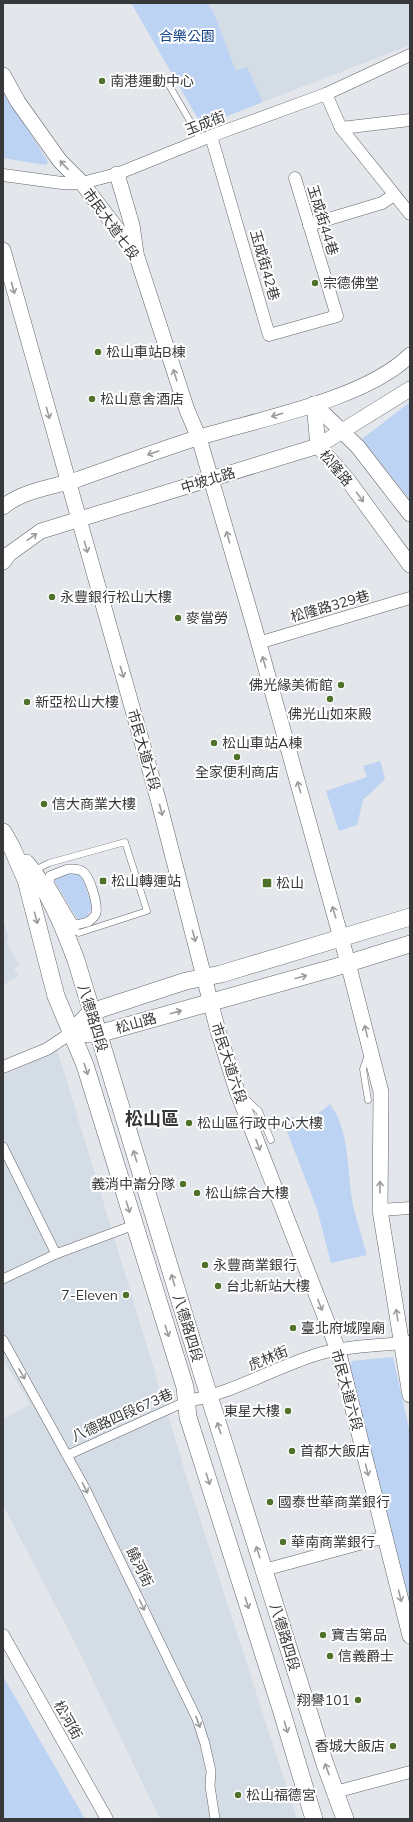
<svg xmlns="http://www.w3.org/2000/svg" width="413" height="1822" font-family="Mulish,'Noto Sans TC',sans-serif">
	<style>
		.built { fill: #d4dce6 }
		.green { fill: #bdd3f3 }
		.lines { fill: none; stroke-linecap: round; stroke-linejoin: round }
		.service-casing { stroke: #636569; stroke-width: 7 }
		.pedestrian-casing { stroke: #636569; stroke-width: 10 }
		.minor-casing { stroke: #636569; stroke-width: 13 }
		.tertiary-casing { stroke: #636569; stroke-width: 16 }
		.secondary-casing { stroke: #636569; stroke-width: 18 }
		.service { stroke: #fff; stroke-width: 6 }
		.pedestrian { stroke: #fff; stroke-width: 9 }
		.minor { stroke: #fff; stroke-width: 12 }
		.tertiary { stroke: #fff; stroke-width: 15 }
		.secondary { stroke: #fff; stroke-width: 17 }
		.oneway { stroke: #9b9c9c }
		.poi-dot { fill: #507129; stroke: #fff; stroke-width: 1.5 }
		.labels { text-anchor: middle; stroke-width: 4; stroke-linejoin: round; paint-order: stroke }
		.park-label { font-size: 14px; fill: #114387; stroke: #fff }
		.poi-label { font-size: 14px; fill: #37383a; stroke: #fff; text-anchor: start }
		.street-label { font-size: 14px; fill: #37383a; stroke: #fff }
		.district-label { font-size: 18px; font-weight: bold; fill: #37383a; stroke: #fff }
	</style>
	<rect width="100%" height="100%" fill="#e3e6ea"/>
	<g class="built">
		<polygon points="207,3 410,3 410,45 263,102 247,68 236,72 213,11"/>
		<polygon points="3,919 9,939 6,941 19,965 14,968 18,976 3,985"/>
		<polygon points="57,1049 189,1485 297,1819 160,1819 71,1635 3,1505 3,1419 30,1404 3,1359 3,1076"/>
	</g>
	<g class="green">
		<polygon points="131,3 207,3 213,11 236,71 247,67 263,102 205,125 201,124"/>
		<polygon points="3,91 47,160 48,163 45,165 3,158"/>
		<polygon points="410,402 410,500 362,439"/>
		<polygon points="380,761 385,779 363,800 357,825 339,831 326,791 367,777 363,766"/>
		<polygon points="69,873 80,875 84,881 92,907 87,917 79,919 76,917 54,880 55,877"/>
		<path d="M330 1104C350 1129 347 1174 353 1205 357 1222 362 1238 367 1255L331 1263 317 1209 286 1129 290 1117C310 1120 315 1117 330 1104Z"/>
		<polygon points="393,1357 410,1433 410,1614 350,1366 352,1361"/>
		<polygon points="3,1676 85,1819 3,1819"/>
	</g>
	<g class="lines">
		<defs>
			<g id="service">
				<polyline points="169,85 201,140"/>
				<polyline points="33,871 49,863 125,842 147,911 79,933 66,926"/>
				<polyline points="244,1097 259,1111 271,1140"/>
				<polyline points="368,1100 363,1069 368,1055"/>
			</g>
			<g id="pedestrian">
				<path d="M68 869C73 869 79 868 83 872 90 877 98 904 96 913 95 917 92 919 88 922L76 925 72 922 49 883 50 876Z"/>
				<polyline points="3,1147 56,1254"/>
				<polyline points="3,1279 56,1254 134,1225"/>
				<polyline points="3,1340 85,1488 197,1719 205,1744 211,1771 210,1786 215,1819"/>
				<polyline points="68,1455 187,1401"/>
			</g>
			<g id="minor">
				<polyline points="326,94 341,128 410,214"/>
				<polyline points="341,128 410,120"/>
				<polyline points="211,136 269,335 337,316 295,178"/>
				<polyline points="3,175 62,183 82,183 117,174 211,136 326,94 410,55"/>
				<polyline points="309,225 382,203 394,195"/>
				<polyline points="258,643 410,598"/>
				<polyline points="3,1067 47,1049 71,1033"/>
				<polyline points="380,1210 410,1208"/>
				<path d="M187 1401C235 1393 276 1366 322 1353 350 1345 381 1346 410 1342"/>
				<polyline points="264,1570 385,1537"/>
				<polyline points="3,1635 107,1819"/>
				<polyline points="335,1792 410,1772"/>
			</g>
			<g id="tertiary">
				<polyline points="3,75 18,102 60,161 82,183 136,254 187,410 199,438 254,626 348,963 381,1092 380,1210 410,1395"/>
				<polyline points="117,174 132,225 136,253"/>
				<polyline points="3,250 158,799 218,1031 237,1091 338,1350 410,1636"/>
				<polyline points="314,404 318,446 347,479 410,565"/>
				<polyline points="314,404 358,447 410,514"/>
				<path d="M3 507C23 490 54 487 79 479 119 465 159 450 200 437 260 419 366 399 410 355"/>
				<polyline points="3,562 9,554 41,531 318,446 410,389"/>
			</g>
			<g id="secondary">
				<polyline points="3,832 12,848 26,880 56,996 85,1065 185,1387 188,1417 281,1709 314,1819"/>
				<path d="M26 863C48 888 64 928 76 960L204 1380 325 1764 345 1819"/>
				<polyline points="71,1033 91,1012 186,981 221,974 410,917"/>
				<polyline points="87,1034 98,1034 333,968 410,944"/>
			</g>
		</defs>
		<use href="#service" class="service-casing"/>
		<use href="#pedestrian" class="pedestrian-casing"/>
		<use href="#minor" class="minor-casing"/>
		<use href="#tertiary" class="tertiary-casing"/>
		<use href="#secondary" class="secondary-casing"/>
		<use href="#service" class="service"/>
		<use href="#pedestrian" class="pedestrian"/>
		<use href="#minor" class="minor"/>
		<use href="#tertiary" class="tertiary"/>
		<use href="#secondary" class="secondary"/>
	</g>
	<defs><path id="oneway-shaft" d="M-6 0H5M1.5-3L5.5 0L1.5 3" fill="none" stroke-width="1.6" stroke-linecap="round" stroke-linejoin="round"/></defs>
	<g class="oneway">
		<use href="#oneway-shaft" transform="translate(64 165) rotate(-133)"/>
		<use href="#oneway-shaft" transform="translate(13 288) rotate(75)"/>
		<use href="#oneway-shaft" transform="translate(175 375) rotate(-108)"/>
		<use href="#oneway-shaft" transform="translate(48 413) rotate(74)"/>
		<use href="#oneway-shaft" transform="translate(277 415) rotate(164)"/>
		<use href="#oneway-shaft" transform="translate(153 453) rotate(161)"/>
		<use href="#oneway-shaft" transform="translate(360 497) rotate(53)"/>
		<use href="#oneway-shaft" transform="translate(32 537) rotate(-35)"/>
		<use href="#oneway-shaft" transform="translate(228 537) rotate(-106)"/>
		<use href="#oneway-shaft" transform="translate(86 547) rotate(74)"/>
		<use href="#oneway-shaft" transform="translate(264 662) rotate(-106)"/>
		<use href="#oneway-shaft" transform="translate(122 672) rotate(74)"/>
		<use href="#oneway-shaft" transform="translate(299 787) rotate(-106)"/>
		<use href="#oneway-shaft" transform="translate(161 810) rotate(75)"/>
		<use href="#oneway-shaft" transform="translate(334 912) rotate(-106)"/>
		<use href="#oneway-shaft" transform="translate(36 918) rotate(75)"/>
		<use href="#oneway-shaft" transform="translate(194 936) rotate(75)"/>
		<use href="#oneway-shaft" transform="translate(301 977) rotate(-15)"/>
		<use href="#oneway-shaft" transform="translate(176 1012) rotate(-16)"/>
		<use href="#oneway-shaft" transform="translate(366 1031) rotate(-104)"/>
		<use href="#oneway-shaft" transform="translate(86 1069) rotate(72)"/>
		<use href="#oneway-shaft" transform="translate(258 1145) rotate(69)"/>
		<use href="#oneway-shaft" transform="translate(135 1156) rotate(-107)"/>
		<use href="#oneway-shaft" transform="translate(380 1187) rotate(-89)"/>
		<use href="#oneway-shaft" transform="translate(128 1207) rotate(73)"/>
		<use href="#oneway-shaft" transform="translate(173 1280) rotate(-107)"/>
		<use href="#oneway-shaft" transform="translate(320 1305) rotate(68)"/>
		<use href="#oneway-shaft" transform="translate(397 1315) rotate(-99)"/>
		<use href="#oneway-shaft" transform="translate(167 1331) rotate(72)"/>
		<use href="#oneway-shaft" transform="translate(22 1374) rotate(60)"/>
		<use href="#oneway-shaft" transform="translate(219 1428) rotate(-108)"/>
		<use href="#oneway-shaft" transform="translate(367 1470) rotate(76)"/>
		<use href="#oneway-shaft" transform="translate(208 1479) rotate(72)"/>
		<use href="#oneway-shaft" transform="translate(85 1488) rotate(63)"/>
		<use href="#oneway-shaft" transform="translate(258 1552) rotate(-108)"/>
		<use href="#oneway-shaft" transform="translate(400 1596) rotate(76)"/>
		<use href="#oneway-shaft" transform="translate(247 1603) rotate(72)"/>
		<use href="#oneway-shaft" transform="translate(142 1605) rotate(64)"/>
		<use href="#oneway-shaft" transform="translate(198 1722) rotate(70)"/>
		<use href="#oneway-shaft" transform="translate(286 1727) rotate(74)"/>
		<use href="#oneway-shaft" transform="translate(327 1769) rotate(-110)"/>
	</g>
	<g class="poi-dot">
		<circle cx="102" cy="81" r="4"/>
		<circle cx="315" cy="283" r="4"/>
		<circle cx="98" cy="352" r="4"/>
		<circle cx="92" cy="399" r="4"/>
		<circle cx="52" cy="597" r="4"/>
		<circle cx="178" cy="618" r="4"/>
		<circle cx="341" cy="685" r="4"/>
		<circle cx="330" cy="699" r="4"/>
		<circle cx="27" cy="702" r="4"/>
		<circle cx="214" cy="743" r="4"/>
		<circle cx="237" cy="757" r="4"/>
		<circle cx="44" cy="804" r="4"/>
		<rect x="99" y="877" width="8" height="8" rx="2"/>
		<rect x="262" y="878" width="10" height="10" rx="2"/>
		<circle cx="189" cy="1123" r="4"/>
		<circle cx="183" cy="1184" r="4"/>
		<circle cx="197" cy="1193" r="4"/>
		<circle cx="205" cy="1265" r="4"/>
		<circle cx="218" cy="1286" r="4"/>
		<circle cx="126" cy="1295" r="4"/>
		<circle cx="293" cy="1328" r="4"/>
		<circle cx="288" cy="1411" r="4"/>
		<circle cx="292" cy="1451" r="4"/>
		<circle cx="270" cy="1502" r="4"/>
		<circle cx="283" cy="1542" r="4"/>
		<circle cx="323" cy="1635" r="4"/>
		<circle cx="330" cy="1656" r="4"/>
		<circle cx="358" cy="1700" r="4"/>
		<circle cx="393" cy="1746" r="4"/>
		<circle cx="238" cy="1795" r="4"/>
	</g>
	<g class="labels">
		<g class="park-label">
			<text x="187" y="41">合樂公園</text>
		</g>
		<g class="poi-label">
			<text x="110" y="86">南港運動中心</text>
			<text x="323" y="288">宗德佛堂</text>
			<text x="106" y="357">松山車站B棟</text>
			<text x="100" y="404">松山意舍酒店</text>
			<text x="60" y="602">永豐銀行松山大樓</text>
			<text x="186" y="623">麥當勞</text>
			<text x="333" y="690" text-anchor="end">佛光緣美術館</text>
			<text x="35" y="707">新亞松山大樓</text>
			<text x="330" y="719" text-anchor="middle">佛光山如來殿</text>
			<text x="222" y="748">松山車站A棟</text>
			<text x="237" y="777" text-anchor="middle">全家便利商店</text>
			<text x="52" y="809">信大商業大樓</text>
			<text x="111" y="886">松山轉運站</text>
			<text x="276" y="888">松山</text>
			<text x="197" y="1128">松山區行政中心大樓</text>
			<text x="175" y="1189" text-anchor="end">義消中崙分隊</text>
			<text x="205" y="1198">松山綜合大樓</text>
			<text x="213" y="1270">永豐商業銀行</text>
			<text x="226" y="1291">台北新站大樓</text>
			<text x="118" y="1300" text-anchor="end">7-Eleven</text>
			<text x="301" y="1333">臺北府城隍廟</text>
			<text x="280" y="1416" text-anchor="end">東星大樓</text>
			<text x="300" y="1456">首都大飯店</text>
			<text x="278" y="1507">國泰世華商業銀行</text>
			<text x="291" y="1547">華南商業銀行</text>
			<text x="331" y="1640">寶吉第品</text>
			<text x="338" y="1661">信義爵士</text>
			<text x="350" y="1705" text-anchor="end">翔譽101</text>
			<text x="385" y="1751" text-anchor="end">香城大飯店</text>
			<text x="246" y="1800">松山福德宮</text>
		</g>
		<g class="street-label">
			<text transform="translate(205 123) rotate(-21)" y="5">玉成街</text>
			<text transform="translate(323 220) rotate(73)" y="5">玉成街44巷</text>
			<text transform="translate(111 224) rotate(54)" y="5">市民大道七段</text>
			<text transform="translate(265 265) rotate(74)" y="5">玉成街42巷</text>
			<text transform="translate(336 468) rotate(50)" y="5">松隆路</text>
			<text transform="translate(208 480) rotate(-17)" y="5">中坡北路</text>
			<text transform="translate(330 606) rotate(-16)" y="5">松隆路329巷</text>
			<text transform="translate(144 750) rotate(74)" y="5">市民大道六段</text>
			<text transform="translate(93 1018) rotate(73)" y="5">八德路四段</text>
			<text transform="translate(136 1023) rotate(-16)" y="5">松山路</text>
			<text transform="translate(229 1063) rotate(72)" y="5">市民大道六段</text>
			<text transform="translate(188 1328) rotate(73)" y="5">八德路四段</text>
			<text transform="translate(268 1358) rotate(-22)" y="5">虎林街</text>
			<text transform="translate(347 1390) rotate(75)" y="5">市民大道六段</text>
			<text transform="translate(122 1415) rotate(-24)" y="5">八德路四段673巷</text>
			<text transform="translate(140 1567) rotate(64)" y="5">饒河街</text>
			<text transform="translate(285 1637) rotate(73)" y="5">八德路四段</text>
			<text transform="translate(68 1720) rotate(60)" y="5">松河街</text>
		</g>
		<g class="district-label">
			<text x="152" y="1125">松山區</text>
		</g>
	</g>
	<rect width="413" height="1822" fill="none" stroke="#37383a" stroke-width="8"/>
</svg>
